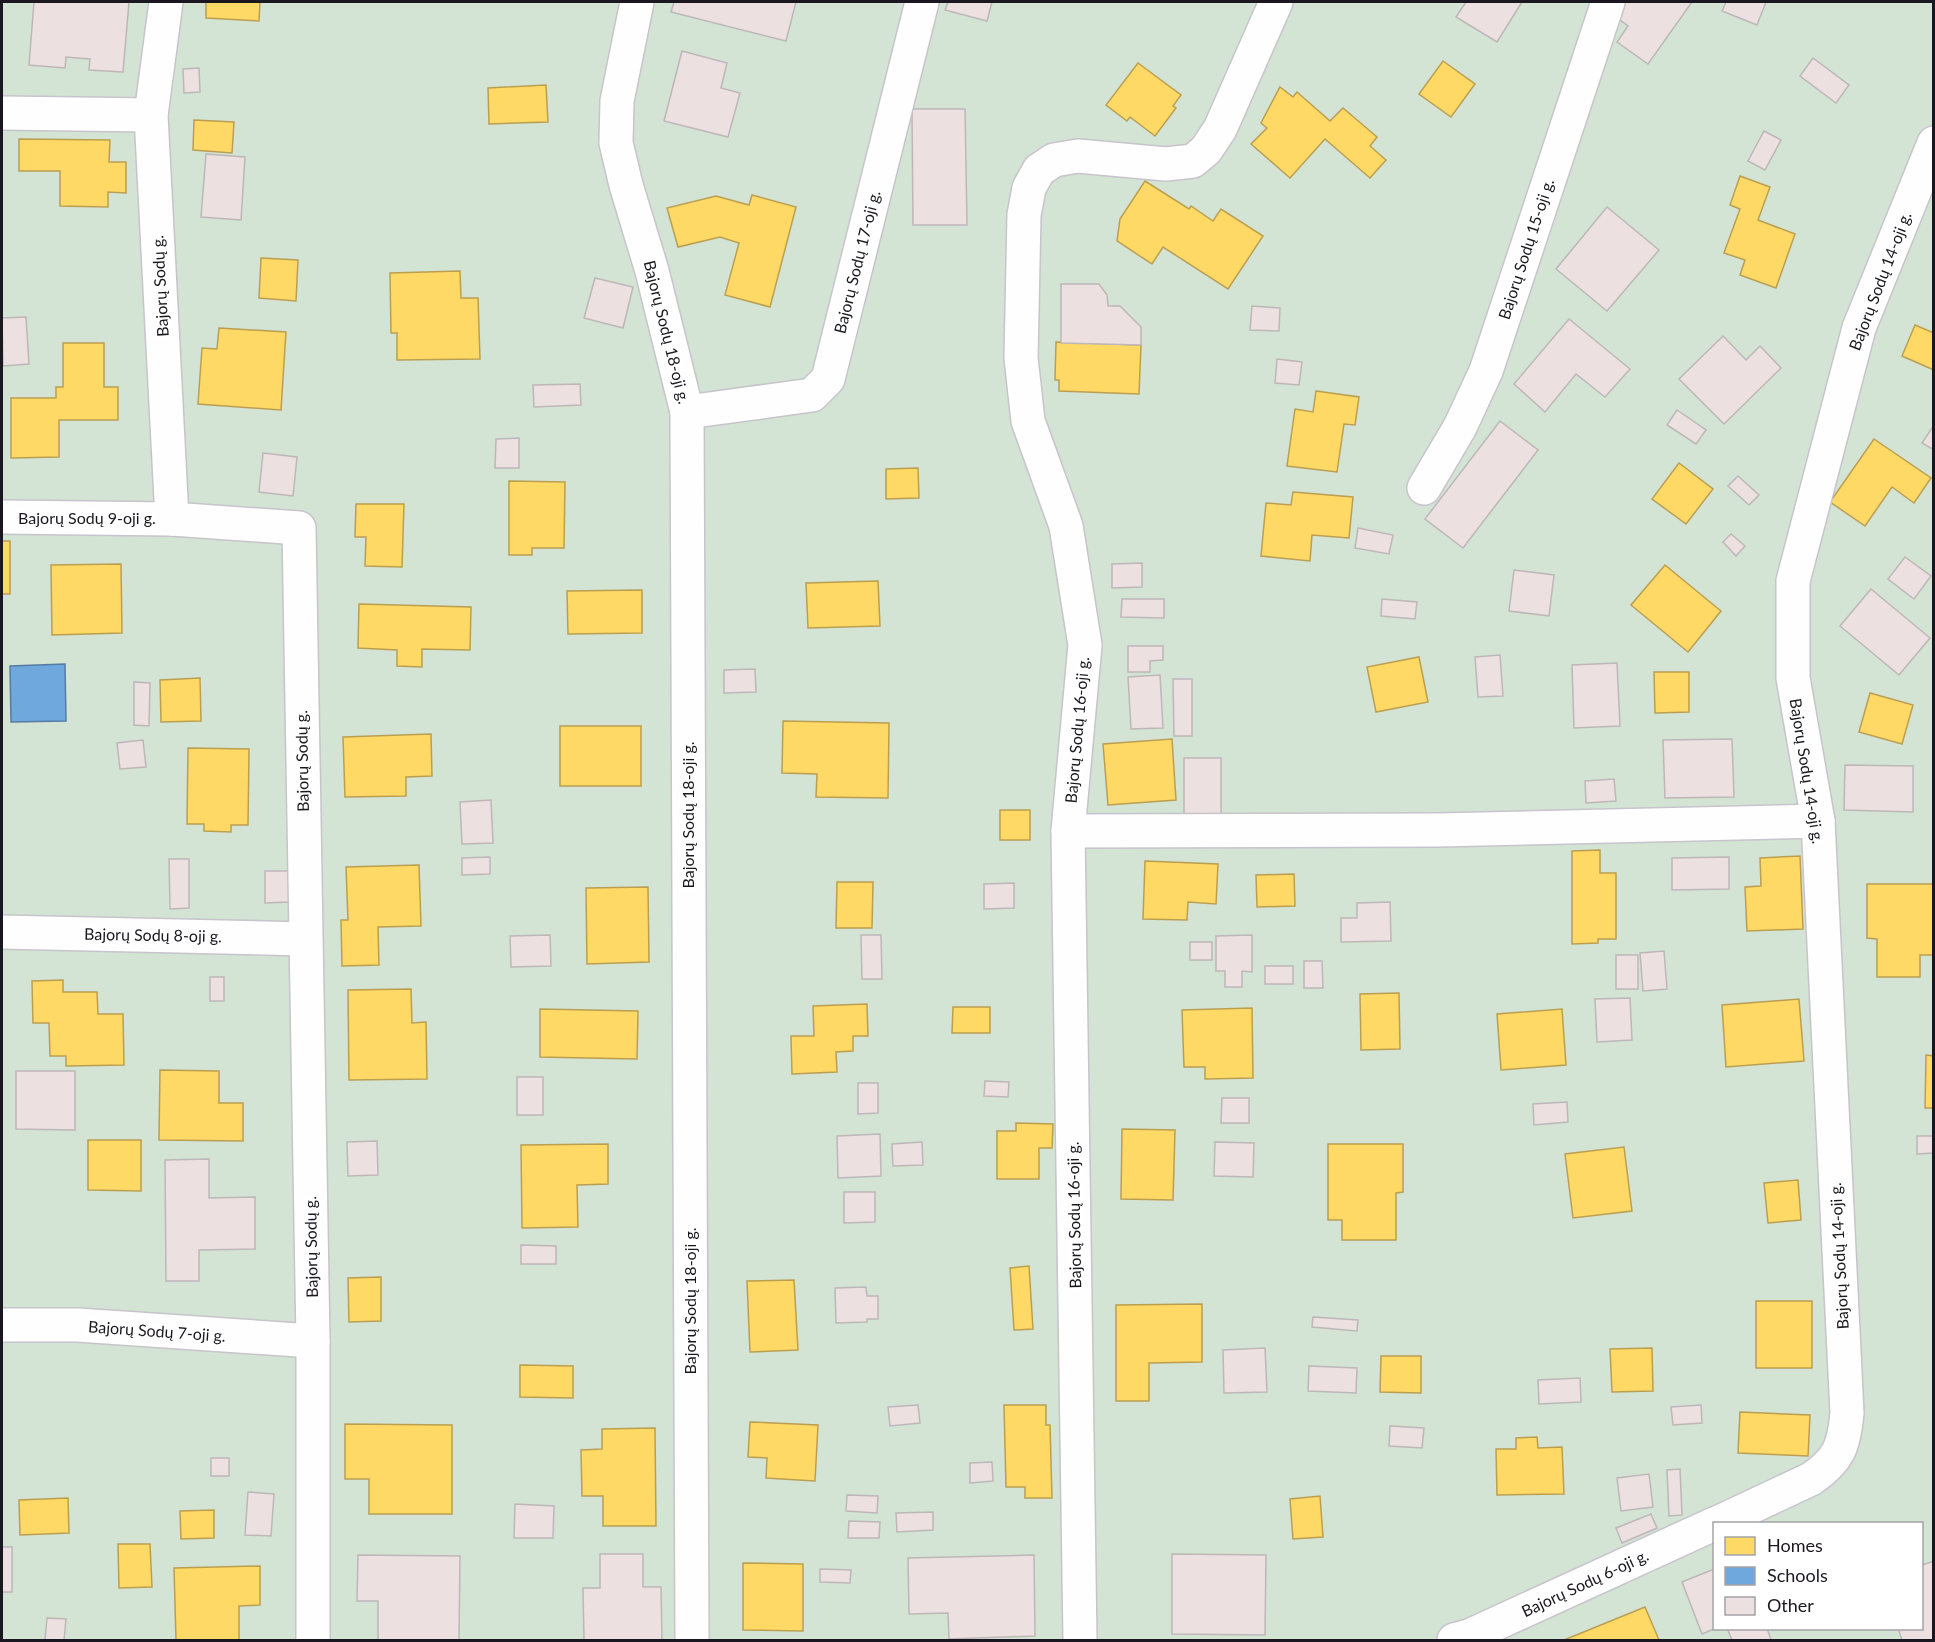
<svg xmlns="http://www.w3.org/2000/svg" width="1935" height="1642" font-family="Lato,sans-serif">
	<style>
		.green { fill: #d3e3d4; fill-rule: evenodd }
		.homes { fill: #ffd966; stroke: #bb9f51; stroke-width: 1.5 }
		.schools { fill: #6fa8dc; stroke: #567ca4; stroke-width: 1.5 }
		.building { fill: #ece0e0; stroke: #beb7b8; stroke-width: 1.5 }
		.lines { fill: none; stroke-linecap: round; stroke-linejoin: round }
		.street-casing { stroke: #c7c4cb; stroke-width: 36 }
		.street { stroke: #fefeff; stroke-width: 33 }
		.labels { text-anchor: middle; stroke-width: 6; stroke-linejoin: round; paint-order: stroke }
		.street-label { font-size: 16px; fill: #1b1720; stroke: #fff }
	</style>
	<rect width="100%" height="100%" fill="#faf8fc"/>
	<path class="green" d="M2 2H1933V1640H2ZM1714 1524H1922V1628H1714Z"/>
	<g class="homes">
		<polygon points="206,2 260,2 259,21 206,18"/>
		<polygon points="1443,61 1475,84 1451,117 1419,94"/>
		<polygon points="1138,63 1181,95 1173,106 1176,108 1155,136 1130,117 1127,121 1106,105"/>
		<polygon points="546,85 548,122 489,124 488,88"/>
		<polygon points="1280,87 1293,97 1297,92 1330,121 1343,108 1377,137 1370,146 1386,160 1370,178 1325,139 1290,178 1251,144 1267,128 1261,123"/>
		<polygon points="194,120 234,122 232,153 193,150"/>
		<polygon points="19,139 110,140 109,162 126,162 126,193 108,192 108,207 60,206 60,171 19,171"/>
		<polygon points="1740,176 1770,187 1758,220 1795,234 1776,288 1740,275 1745,260 1724,253 1740,209 1730,205"/>
		<polygon points="1145,181 1189,209 1191,206 1213,221 1221,209 1263,236 1228,289 1163,247 1152,264 1117,241 1120,219"/>
		<polygon points="752,195 796,207 770,307 725,295 739,243 720,237 678,247 667,208 716,196 749,205"/>
		<polygon points="261,258 298,260 296,301 259,298"/>
		<polygon points="460,271 461,298 478,298 480,359 397,360 397,333 391,333 390,273"/>
		<polygon points="1915,325 1934,333 1934,370 1902,356"/>
		<polygon points="219,328 286,332 281,410 198,404 202,348 217,349"/>
		<polygon points="1056,342 1141,345 1139,394 1059,391 1059,380 1055,380"/>
		<polygon points="63,343 104,343 104,387 118,387 118,420 59,420 59,457 11,458 11,398 56,398 56,387 63,387"/>
		<polygon points="1316,391 1359,397 1355,425 1344,424 1337,472 1287,466 1295,409 1313,412"/>
		<polygon points="1874,439 1931,478 1914,503 1892,487 1865,526 1830,502"/>
		<polygon points="1679,463 1713,489 1686,524 1652,499"/>
		<polygon points="918,468 919,498 886,499 886,469"/>
		<polygon points="509,481 565,482 564,548 532,548 532,555 509,555"/>
		<polygon points="1293,492 1353,497 1349,538 1312,535 1310,561 1261,556 1266,503 1291,505"/>
		<polygon points="356,504 404,504 402,567 365,566 366,537 355,537"/>
		<rect x="2" y="541" width="8" height="53"/>
		<polygon points="121,564 122,633 52,635 51,565"/>
		<polygon points="1665,565 1721,611 1688,652 1631,605"/>
		<polygon points="878,581 880,626 808,628 806,583"/>
		<polygon points="642,590 642,633 568,634 567,591"/>
		<polygon points="359,604 471,607 470,650 422,649 422,667 397,666 397,650 358,648"/>
		<polygon points="1419,657 1428,702 1376,712 1367,667"/>
		<polygon points="1654,672 1689,672 1689,712 1655,713"/>
		<polygon points="200,678 201,721 161,722 160,680"/>
		<polygon points="1870,693 1913,705 1902,744 1859,732"/>
		<polygon points="783,721 889,723 888,798 816,797 817,774 782,773"/>
		<rect x="560" y="726" width="81" height="60"/>
		<polygon points="431,734 432,776 406,777 406,796 345,797 343,737"/>
		<polygon points="1172,739 1176,800 1108,805 1103,744"/>
		<polygon points="188,748 249,749 248,825 231,825 231,832 204,831 204,824 187,824"/>
		<rect x="1000" y="810" width="30" height="30"/>
		<polygon points="1600,850 1600,873 1616,873 1616,939 1598,939 1598,943 1572,944 1572,851"/>
		<polygon points="1800,856 1803,929 1747,931 1745,887 1761,886 1760,858"/>
		<polygon points="1145,861 1218,864 1216,904 1188,902 1187,920 1143,919"/>
		<polygon points="419,865 421,926 378,927 379,965 342,966 341,920 348,920 346,867"/>
		<polygon points="1294,874 1295,906 1257,907 1256,875"/>
		<polygon points="837,882 873,882 872,928 836,928"/>
		<polygon points="1867,884 1934,884 1934,955 1920,955 1920,977 1877,977 1877,939 1867,938"/>
		<polygon points="648,887 649,962 587,964 586,888"/>
		<polygon points="63,980 63,992 97,992 98,1014 123,1014 124,1065 66,1066 66,1056 50,1056 49,1023 33,1023 32,981"/>
		<polygon points="411,989 412,1023 426,1022 427,1079 349,1080 348,990"/>
		<polygon points="1399,993 1400,1049 1361,1050 1360,994"/>
		<polygon points="1799,999 1804,1061 1726,1067 1722,1005"/>
		<polygon points="867,1004 868,1036 853,1036 853,1051 836,1052 837,1072 792,1074 791,1036 814,1036 813,1006"/>
		<polygon points="953,1007 990,1007 990,1033 952,1033"/>
		<polygon points="1252,1008 1253,1078 1205,1079 1205,1067 1184,1067 1182,1010"/>
		<polygon points="540,1009 638,1011 637,1059 540,1057"/>
		<polygon points="1562,1009 1566,1065 1501,1070 1497,1014"/>
		<polygon points="1926,1055 1934,1056 1934,1108 1925,1108"/>
		<polygon points="160,1070 219,1071 219,1103 243,1103 243,1141 159,1140"/>
		<polygon points="1016,1123 1053,1124 1052,1148 1039,1148 1039,1179 997,1179 997,1131 1016,1131"/>
		<polygon points="1122,1129 1175,1130 1173,1200 1121,1199"/>
		<polygon points="88,1140 141,1140 141,1191 88,1190"/>
		<polygon points="608,1144 608,1184 577,1185 578,1227 522,1228 521,1145"/>
		<polygon points="1328,1144 1403,1144 1403,1192 1396,1193 1396,1240 1342,1240 1342,1220 1328,1220"/>
		<polygon points="1624,1147 1632,1211 1573,1218 1565,1154"/>
		<polygon points="1798,1180 1801,1220 1768,1223 1764,1183"/>
		<polygon points="1029,1266 1033,1329 1014,1330 1010,1268"/>
		<polygon points="381,1277 381,1321 349,1322 348,1278"/>
		<polygon points="794,1280 798,1350 750,1352 747,1281"/>
		<rect x="1756" y="1301" width="56" height="67"/>
		<polygon points="1202,1304 1202,1362 1149,1363 1149,1401 1116,1401 1116,1305"/>
		<polygon points="1652,1348 1653,1391 1612,1392 1610,1349"/>
		<polygon points="1381,1356 1421,1356 1421,1393 1380,1392"/>
		<polygon points="520,1365 573,1366 573,1398 520,1397"/>
		<polygon points="1004,1405 1046,1405 1046,1425 1050,1425 1052,1498 1025,1498 1025,1487 1006,1487"/>
		<polygon points="1740,1412 1810,1415 1808,1456 1738,1453"/>
		<polygon points="750,1422 818,1425 815,1481 766,1478 767,1458 748,1457"/>
		<polygon points="345,1424 452,1425 452,1514 369,1514 369,1479 345,1479"/>
		<polygon points="655,1428 656,1526 603,1526 603,1496 582,1496 581,1450 602,1449 602,1429"/>
		<polygon points="1537,1437 1538,1448 1562,1447 1564,1494 1497,1495 1496,1449 1516,1449 1516,1438"/>
		<polygon points="1320,1496 1323,1537 1293,1539 1290,1499"/>
		<polygon points="68,1498 69,1533 20,1535 19,1500"/>
		<polygon points="214,1510 214,1538 181,1539 180,1511"/>
		<polygon points="118,1544 150,1544 152,1587 119,1588"/>
		<polygon points="743,1563 803,1564 803,1631 743,1630"/>
		<polygon points="260,1566 260,1605 239,1606 239,1640 176,1640 174,1568"/>
		<polygon points="1645,1607 1659,1640 1564,1640"/>
	</g>
	<polygon class="schools" points="65,664 66,721 11,722 10,666"/>
	<g class="building">
		<polygon points="34,2 129,2 123,72 89,70 90,59 66,57 65,68 29,65"/>
		<polygon points="674,2 796,2 786,41 671,12"/>
		<polygon points="948,2 992,2 987,21 945,10"/>
		<polygon points="1466,2 1522,2 1497,42 1456,17"/>
		<polygon points="1620,2 1692,2 1648,64 1617,42 1628,26 1612,14"/>
		<polygon points="1726,2 1766,2 1757,25 1722,11"/>
		<polygon points="682,51 727,63 721,88 740,93 728,137 664,121"/>
		<polygon points="1813,58 1849,85 1836,103 1800,76"/>
		<polygon points="199,68 200,92 184,93 183,69"/>
		<polygon points="912,109 965,109 967,225 913,225"/>
		<polygon points="1764,131 1781,140 1765,170 1748,161"/>
		<polygon points="206,154 245,157 241,220 201,217"/>
		<polygon points="1607,207 1659,250 1607,311 1556,269"/>
		<polygon points="595,278 633,287 623,328 584,318"/>
		<polygon points="1061,284 1099,284 1107,295 1108,306 1120,306 1141,327 1141,345 1061,343"/>
		<polygon points="1252,306 1280,308 1279,331 1250,330"/>
		<polygon points="26,317 29,364 3,366 2,318"/>
		<polygon points="1569,319 1630,369 1605,397 1576,374 1545,412 1514,384"/>
		<polygon points="1723,336 1746,360 1760,346 1781,368 1724,424 1679,379"/>
		<polygon points="1277,359 1302,362 1299,385 1275,383"/>
		<polygon points="580,384 581,405 534,407 533,385"/>
		<polygon points="1677,410 1706,430 1696,444 1667,425"/>
		<polygon points="1500,421 1538,450 1463,548 1425,519"/>
		<polygon points="1934,425 1934,450 1922,443"/>
		<polygon points="519,438 519,468 495,468 496,439"/>
		<polygon points="263,453 297,457 293,496 259,492"/>
		<polygon points="1738,476 1759,495 1749,505 1728,486"/>
		<polygon points="1358,528 1393,535 1389,554 1355,548"/>
		<polygon points="1731,534 1745,546 1736,556 1723,542"/>
		<polygon points="1905,557 1931,576 1914,599 1888,579"/>
		<polygon points="1142,563 1142,587 1112,588 1112,564"/>
		<polygon points="1514,570 1554,575 1549,616 1509,611"/>
		<polygon points="1871,589 1930,638 1899,675 1840,626"/>
		<polygon points="1122,599 1164,599 1164,618 1121,617"/>
		<polygon points="1382,599 1417,602 1415,619 1381,616"/>
		<polygon points="1128,646 1163,646 1163,660 1150,661 1150,672 1128,672"/>
		<polygon points="1500,655 1503,696 1478,697 1475,657"/>
		<polygon points="1617,663 1620,726 1574,728 1572,665"/>
		<polygon points="755,669 756,692 724,693 724,670"/>
		<polygon points="1160,675 1163,728 1131,729 1128,677"/>
		<polygon points="1173,679 1192,679 1192,736 1174,736"/>
		<polygon points="134,682 150,683 149,726 134,725"/>
		<polygon points="1732,739 1734,797 1665,798 1663,740"/>
		<polygon points="143,740 146,767 120,769 117,743"/>
		<polygon points="1184,758 1221,758 1221,814 1184,815"/>
		<polygon points="1845,765 1913,766 1913,812 1844,810"/>
		<polygon points="1614,779 1616,801 1586,803 1585,781"/>
		<polygon points="491,800 493,843 462,844 460,802"/>
		<polygon points="490,857 490,874 462,875 462,858"/>
		<polygon points="1729,857 1729,889 1672,890 1672,858"/>
		<polygon points="169,859 189,859 189,908 170,909"/>
		<polygon points="265,871 290,871 290,902 265,903"/>
		<polygon points="1014,883 1014,908 984,909 984,884"/>
		<polygon points="1390,902 1391,941 1341,942 1341,918 1357,918 1357,903"/>
		<polygon points="550,935 551,966 511,967 510,936"/>
		<polygon points="861,935 881,935 882,979 862,979"/>
		<polygon points="1252,935 1252,972 1242,971 1242,987 1225,987 1225,971 1216,971 1216,936"/>
		<rect x="1190" y="942" width="22" height="18"/>
		<polygon points="1664,951 1667,989 1643,991 1640,953"/>
		<rect x="1616" y="955" width="22" height="34"/>
		<polygon points="1304,961 1322,961 1323,988 1304,988"/>
		<rect x="1265" y="966" width="28" height="18"/>
		<rect x="210" y="977" width="14" height="24"/>
		<polygon points="1630,998 1632,1040 1597,1042 1595,999"/>
		<polygon points="16,1071 75,1071 75,1130 16,1129"/>
		<rect x="517" y="1077" width="26" height="38"/>
		<polygon points="985,1081 1009,1082 1008,1097 984,1096"/>
		<polygon points="858,1083 878,1083 878,1113 858,1114"/>
		<polygon points="1222,1098 1249,1098 1249,1123 1221,1123"/>
		<polygon points="1567,1102 1568,1122 1534,1125 1533,1104"/>
		<polygon points="880,1134 881,1176 838,1178 837,1136"/>
		<polygon points="1917,1136 1934,1136 1934,1153 1917,1154"/>
		<polygon points="377,1141 378,1175 348,1176 347,1142"/>
		<polygon points="922,1142 923,1165 893,1166 892,1144"/>
		<polygon points="1215,1142 1254,1143 1253,1177 1214,1176"/>
		<polygon points="209,1159 209,1198 255,1197 255,1249 199,1250 199,1281 166,1281 165,1160"/>
		<polygon points="844,1192 875,1192 875,1222 844,1223"/>
		<polygon points="521,1245 556,1246 556,1264 521,1264"/>
		<polygon points="866,1287 867,1296 878,1296 878,1319 867,1319 867,1322 836,1323 835,1288"/>
		<polygon points="1313,1317 1358,1320 1357,1331 1312,1327"/>
		<polygon points="1265,1348 1267,1392 1224,1393 1223,1350"/>
		<polygon points="1309,1366 1357,1368 1356,1393 1308,1391"/>
		<polygon points="1580,1378 1581,1402 1539,1404 1538,1380"/>
		<polygon points="918,1405 920,1423 890,1426 888,1407"/>
		<polygon points="1701,1405 1702,1423 1673,1425 1671,1407"/>
		<polygon points="1390,1426 1424,1428 1422,1448 1389,1446"/>
		<rect x="211" y="1458" width="18" height="18"/>
		<polygon points="992,1462 993,1481 970,1483 970,1463"/>
		<polygon points="1680,1469 1682,1515 1669,1516 1667,1470"/>
		<polygon points="1649,1474 1653,1507 1621,1511 1617,1478"/>
		<polygon points="248,1492 274,1494 271,1536 245,1535"/>
		<polygon points="847,1495 878,1496 877,1513 846,1511"/>
		<polygon points="515,1504 554,1506 553,1538 514,1538"/>
		<polygon points="933,1512 933,1530 897,1532 896,1513"/>
		<polygon points="1651,1514 1657,1528 1622,1543 1616,1528"/>
		<polygon points="849,1521 880,1522 879,1538 848,1538"/>
		<rect x="2" y="1547" width="10" height="45"/>
		<polygon points="600,1554 643,1554 643,1587 661,1587 662,1640 584,1640 583,1588 600,1588"/>
		<polygon points="1172,1554 1266,1555 1265,1635 1172,1634"/>
		<polygon points="358,1555 460,1556 459,1640 378,1640 378,1601 357,1601"/>
		<polygon points="1034,1555 1035,1636 949,1639 948,1613 909,1614 908,1558"/>
		<polygon points="1934,1561 1934,1640 1902,1640 1898,1628 1922,1628 1922,1565"/>
		<polygon points="820,1569 851,1570 850,1583 820,1582"/>
		<polygon points="1714,1569 1714,1628 1716,1628 1702,1634 1682,1582"/>
		<polygon points="47,1618 66,1619 64,1640 45,1640"/>
		<polygon points="1727,1628 1767,1628 1771,1640 1732,1640"/>
	</g>
	<g class="lines">
		<defs>
			<g id="street">
				<polyline points="166,2 151,115 172,519 299,528 313,1341 313,1640"/>
				<polyline points="637,2 617,101 616,143 626,185 652,271 687,412 692,1640"/>
				<polyline points="2,113 151,115"/>
				<polyline points="687,412 812,395 828,379 922,2"/>
				<polyline points="1424,488 1460,427 1486,371 1608,2"/>
				<polyline points="2,517 172,519"/>
				<polyline points="1068,831 1438,830 1818,821"/>
				<polyline points="2,932 305,939"/>
				<polyline points="2,1325 78,1325 313,1341"/>
				<path d="M1715 1524 1811 1479C1839 1460 1844 1446 1847 1413L1818 821 1793 678V581L1859 328 1934 143"/>
				<polyline points="1080,1640 1068,831 1085,645 1066,526 1028,421 1021,358 1024,215 1029,188 1039,170 1054,160 1078,156 1166,164 1193,161 1206,150 1220,129 1276,2"/>
				<polyline points="1454,1640 1469,1636 1714,1524"/>
			</g>
		</defs>
		<use href="#street" class="street-casing"/>
		<use href="#street" class="street"/>
	</g>
	<g class="labels">
		<g class="street-label">
			<text transform="translate(1526 249) rotate(-72)" y="6">Bajorų Sodų 15-oji g.</text>
			<text transform="translate(857 262) rotate(-76)" y="6">Bajorų Sodų 17-oji g.</text>
			<text transform="translate(1880 281) rotate(-69)" y="6">Bajorų Sodų 14-oji g.</text>
			<text transform="translate(160 286) rotate(-93)" y="6">Bajorų Sodų g.</text>
			<text transform="translate(667 332) rotate(76)" y="6">Bajorų Sodų 18-oji g.</text>
			<text x="87" y="524">Bajorų Sodų 9-oji g.</text>
			<text transform="translate(1077 730) rotate(-85)" y="6">Bajorų Sodų 16-oji g.</text>
			<text transform="translate(302 761) rotate(-91)" y="6">Bajorų Sodų g.</text>
			<text transform="translate(1807 771) rotate(81)" y="6">Bajorų Sodų 14-oji g.</text>
			<text transform="translate(688 815) rotate(-90)" y="6">Bajorų Sodų 18-oji g.</text>
			<text transform="translate(153 935) rotate(1)" y="6">Bajorų Sodų 8-oji g.</text>
			<text transform="translate(1074 1215) rotate(-91)" y="6">Bajorų Sodų 16-oji g.</text>
			<text transform="translate(311 1247) rotate(-91)" y="6">Bajorų Sodų g.</text>
			<text transform="translate(1839 1256) rotate(-93)" y="6">Bajorų Sodų 14-oji g.</text>
			<text transform="translate(690 1301) rotate(-90)" y="6">Bajorų Sodų 18-oji g.</text>
			<text transform="translate(157 1331) rotate(4)" y="6">Bajorų Sodų 7-oji g.</text>
			<text transform="translate(1585 1583) rotate(-25)" y="6">Bajorų Sodų 6-oji g.</text>
		</g>
	</g>
	<rect width="1935" height="1642" fill="none" stroke="#1b1720" stroke-width="6"/>
	<rect x="1713" y="1522" width="210" height="108" fill="#ffffff" stroke="#a4a2a6" stroke-width="1.5"/>
	<rect x="1725" y="1537" width="30" height="18" fill="#ffd966" stroke="#a4a2a6" stroke-width="1.5"/>
	<text x="1767" y="1552" font-size="18" fill="#1b1720">Homes</text>
	<rect x="1725" y="1567" width="30" height="18" fill="#6fa8dc" stroke="#a4a2a6" stroke-width="1.5"/>
	<text x="1767" y="1582" font-size="18" fill="#1b1720">Schools</text>
	<rect x="1725" y="1597" width="30" height="18" fill="#ece0e0" stroke="#a4a2a6" stroke-width="1.5"/>
	<text x="1767" y="1612" font-size="18" fill="#1b1720">Other</text>
</svg>
